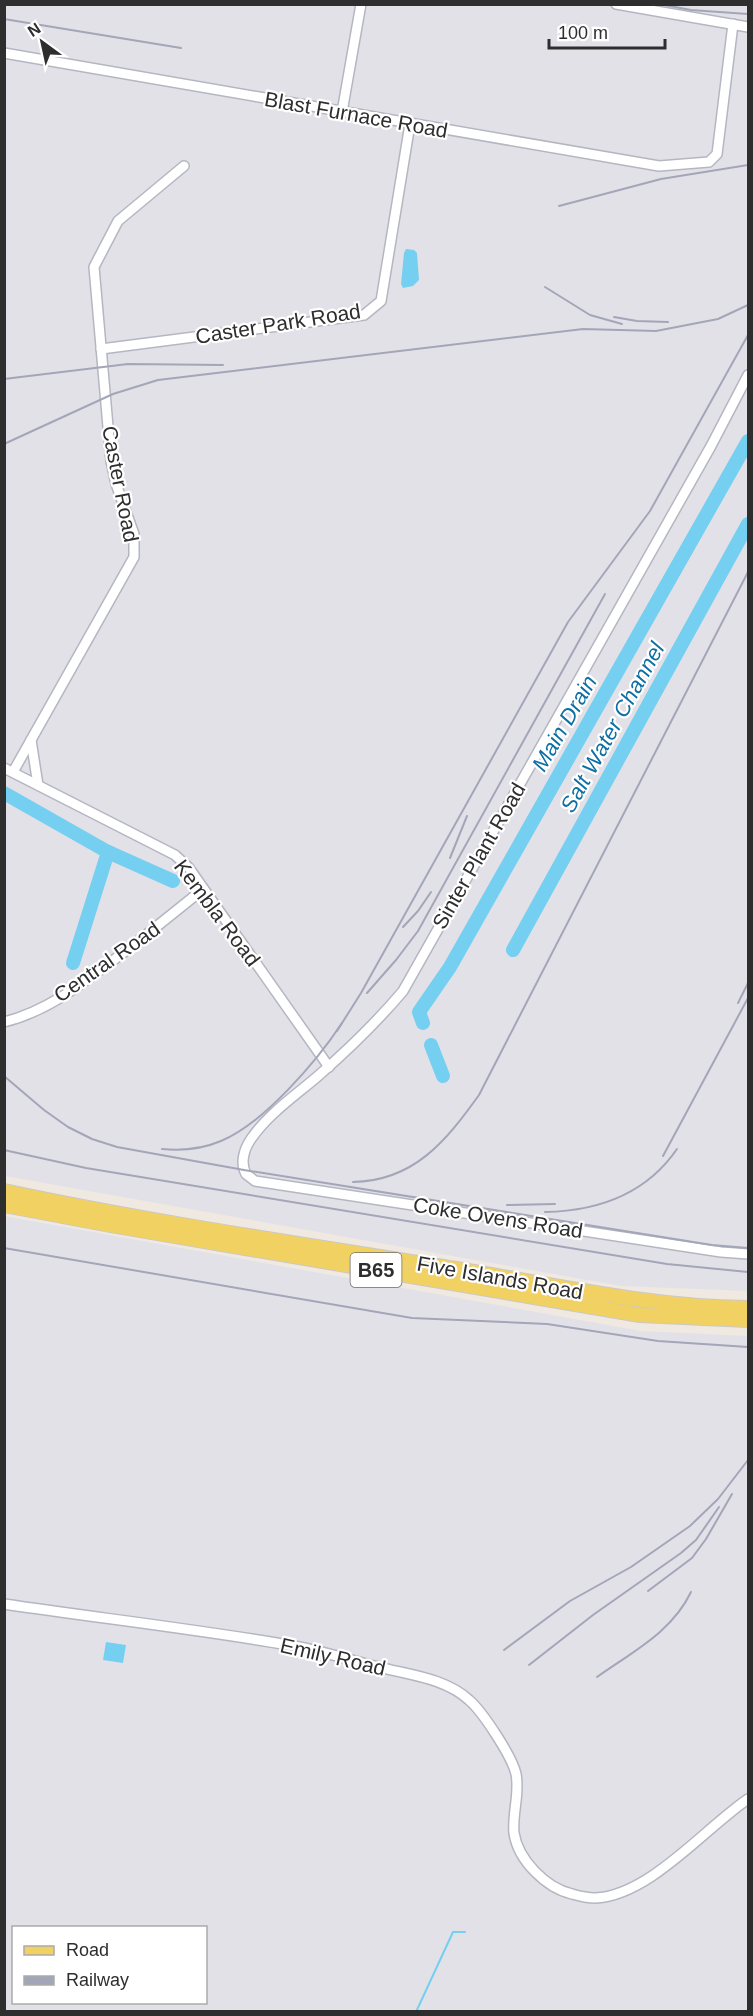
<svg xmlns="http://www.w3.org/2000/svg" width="753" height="2016" font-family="Arial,sans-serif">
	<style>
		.industrial { fill: #e3e1e8; fill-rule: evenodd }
		.water { fill: #75cff0 }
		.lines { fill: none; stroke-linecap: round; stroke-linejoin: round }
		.stream { stroke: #75cff0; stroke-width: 2 }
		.river { stroke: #75cff0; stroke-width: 14 }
		.minor-casing { stroke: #b4b7c1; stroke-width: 12 }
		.primary-casing { stroke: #c9c9c9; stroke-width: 16 }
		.minor { stroke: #fff; stroke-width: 9 }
		.primary { stroke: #f2d163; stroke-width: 14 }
		.rail { stroke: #a3a6b8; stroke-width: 2 }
		.labels { text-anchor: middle; stroke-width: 4.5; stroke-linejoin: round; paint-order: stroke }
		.shield { fill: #fff; stroke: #6d6d6d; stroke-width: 1.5 }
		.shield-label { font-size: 20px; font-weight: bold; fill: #2e2e2e }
		.street-label { font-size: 21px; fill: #2e2e2e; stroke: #fff }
		.water-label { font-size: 22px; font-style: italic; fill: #0d6fa3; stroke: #fff }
	</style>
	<rect width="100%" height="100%" fill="#efe9e1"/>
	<g class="industrial">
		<polygon points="4,5 748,5 748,1291 621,1286 5,1176"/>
		<path d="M4 1216 641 1331 748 1336V2011H5ZM14 1928H206V2002H14Z"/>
	</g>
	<g class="water">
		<polygon points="406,249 414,250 417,253 419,280 413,286 403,288 401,284 404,253"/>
		<polygon points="106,1642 126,1645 123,1663 103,1660"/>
	</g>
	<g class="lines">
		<polyline class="stream" points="416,2012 453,1932 465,1932"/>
		<g class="river">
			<polyline points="4,793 108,852 173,881"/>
			<polyline points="513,950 748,524"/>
			<polyline points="73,963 108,852"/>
			<polyline points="423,1023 419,1012 450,967 748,441"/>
			<polyline points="431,1045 443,1076"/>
		</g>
		<defs>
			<g id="minor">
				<polyline points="616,4 748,27"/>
				<polyline points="4,53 659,166 709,162 717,154 733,24"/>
				<polyline points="342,112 361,4"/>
				<polyline points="101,349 364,315 381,301 410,124"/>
				<path d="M748 375 711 446 403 991C376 1023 349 1049 318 1076 296 1095 268 1114 251 1139 244 1149 240 1163 246 1174L255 1181 721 1252 748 1254"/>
				<polyline points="31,740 38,785"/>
				<polyline points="4,768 175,855 189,868 329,1067"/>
				<polyline points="13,772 134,557 134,534 116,484 111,461 94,267 118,221 184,166"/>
				<path d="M4 1022C49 1011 87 980 123 953 150 932 176 911 202 890"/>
				<path d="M4 1604C99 1618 195 1629 289 1645 319 1650 349 1660 379 1667 409 1675 445 1678 469 1700 482 1711 512 1756 516 1774 520 1794 512 1813 514 1833 518 1860 546 1888 572 1894 579 1896 588 1898 595 1898 649 1896 705 1828 748 1799"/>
			</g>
			<g id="primary">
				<path d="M4 1191C154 1223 306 1245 456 1269 554 1285 649 1307 748 1308"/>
				<polyline points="4,1205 110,1225 640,1315 748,1320"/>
			</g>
		</defs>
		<use href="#minor" class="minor-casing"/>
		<use href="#primary" class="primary-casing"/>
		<use href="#minor" class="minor"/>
		<use href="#primary" class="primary"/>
		<g class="rail">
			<polyline points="659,4 691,10 748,14"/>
			<polyline points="4,19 181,48"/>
			<polyline points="559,206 661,179 748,165"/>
			<polyline points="545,287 590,315 622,324"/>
			<polyline points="614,317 637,321 668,322"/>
			<polyline points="4,379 128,364 223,365"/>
			<polyline points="4,444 113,394 158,380 583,329 656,331 718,319 748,305"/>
			<polyline points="450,858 467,816"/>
			<polyline points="403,927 418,911 431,892"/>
			<polyline points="367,993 396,960 418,931 605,594"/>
			<polyline points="738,1003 748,983"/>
			<polyline points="337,1031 361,993 568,622 650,511 748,335"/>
			<polyline points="4,1076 44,1110 68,1127 92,1139 117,1147 244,1170 712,1245 748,1248"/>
			<path d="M162 1149C182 1151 202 1149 221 1141 263 1124 317 1061 342 1023"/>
			<polyline points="4,1150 86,1168 667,1264 748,1272"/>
			<polyline points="663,1156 748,998"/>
			<path d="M353 1182C414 1181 446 1141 479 1095L748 572"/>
			<polyline points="507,1205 555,1204"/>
			<path d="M545 1212C599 1211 646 1194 677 1149"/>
			<polyline points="4,1248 412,1318 547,1324 658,1341 748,1347"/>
			<polyline points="648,1591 692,1558 706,1539 732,1494"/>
			<polyline points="504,1650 570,1601 631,1567 690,1526 718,1499 748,1460"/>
			<polyline points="529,1665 593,1615 681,1553 696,1540 719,1507"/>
			<path d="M597 1677C632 1652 672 1632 691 1592"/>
		</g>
	</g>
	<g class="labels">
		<rect class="shield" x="350.5" y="1253" width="51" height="34" rx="4.5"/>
		<g class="shield-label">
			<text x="376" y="1277">B65</text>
		</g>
		<g class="street-label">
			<text transform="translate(356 115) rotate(10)" y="7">Blast Furnace Road</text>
			<text transform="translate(278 324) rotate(-9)" y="7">Caster Park Road</text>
			<text transform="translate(120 484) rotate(79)" y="7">Caster Road</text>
			<text transform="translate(479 856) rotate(-60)" y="7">Sinter Plant Road</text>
			<text transform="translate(217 913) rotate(53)" y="7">Kembla Road</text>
			<text transform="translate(107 962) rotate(-35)" y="7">Central Road</text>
			<text transform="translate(498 1218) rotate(9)" y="7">Coke Ovens Road</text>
			<text transform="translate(500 1278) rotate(10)" y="7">Five Islands Road</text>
			<text transform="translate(333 1657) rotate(13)" y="7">Emily Road</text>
		</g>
		<g class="water-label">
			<text transform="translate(564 723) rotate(-60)" y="8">Main Drain</text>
			<text transform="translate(612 727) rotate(-61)" y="8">Salt Water Channel</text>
		</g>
	</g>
	<rect width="753" height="2016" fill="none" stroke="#2e2e2e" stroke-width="12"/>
	<rect x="12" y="1926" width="195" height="78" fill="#ffffff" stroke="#ababab" stroke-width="1.5"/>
	<rect x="24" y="1946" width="30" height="9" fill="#f2d163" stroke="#ababab" stroke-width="1.5"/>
	<text x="66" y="1956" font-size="18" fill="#2e2e2e">Road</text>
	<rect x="24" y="1976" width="30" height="9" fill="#a3a6b8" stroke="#ababab" stroke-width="1.5"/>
	<text x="66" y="1986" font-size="18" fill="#2e2e2e">Railway</text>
	<g transform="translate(42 42) rotate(327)" stroke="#ffffff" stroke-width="4.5" paint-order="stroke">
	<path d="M0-4.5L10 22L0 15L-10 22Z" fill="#2e2e2e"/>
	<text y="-9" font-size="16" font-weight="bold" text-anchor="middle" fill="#2e2e2e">N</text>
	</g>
	<path d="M549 39v9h116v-9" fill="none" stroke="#2e2e2e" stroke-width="3"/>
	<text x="558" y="39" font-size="18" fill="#2e2e2e" stroke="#ffffff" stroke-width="4.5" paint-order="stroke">100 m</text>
</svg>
